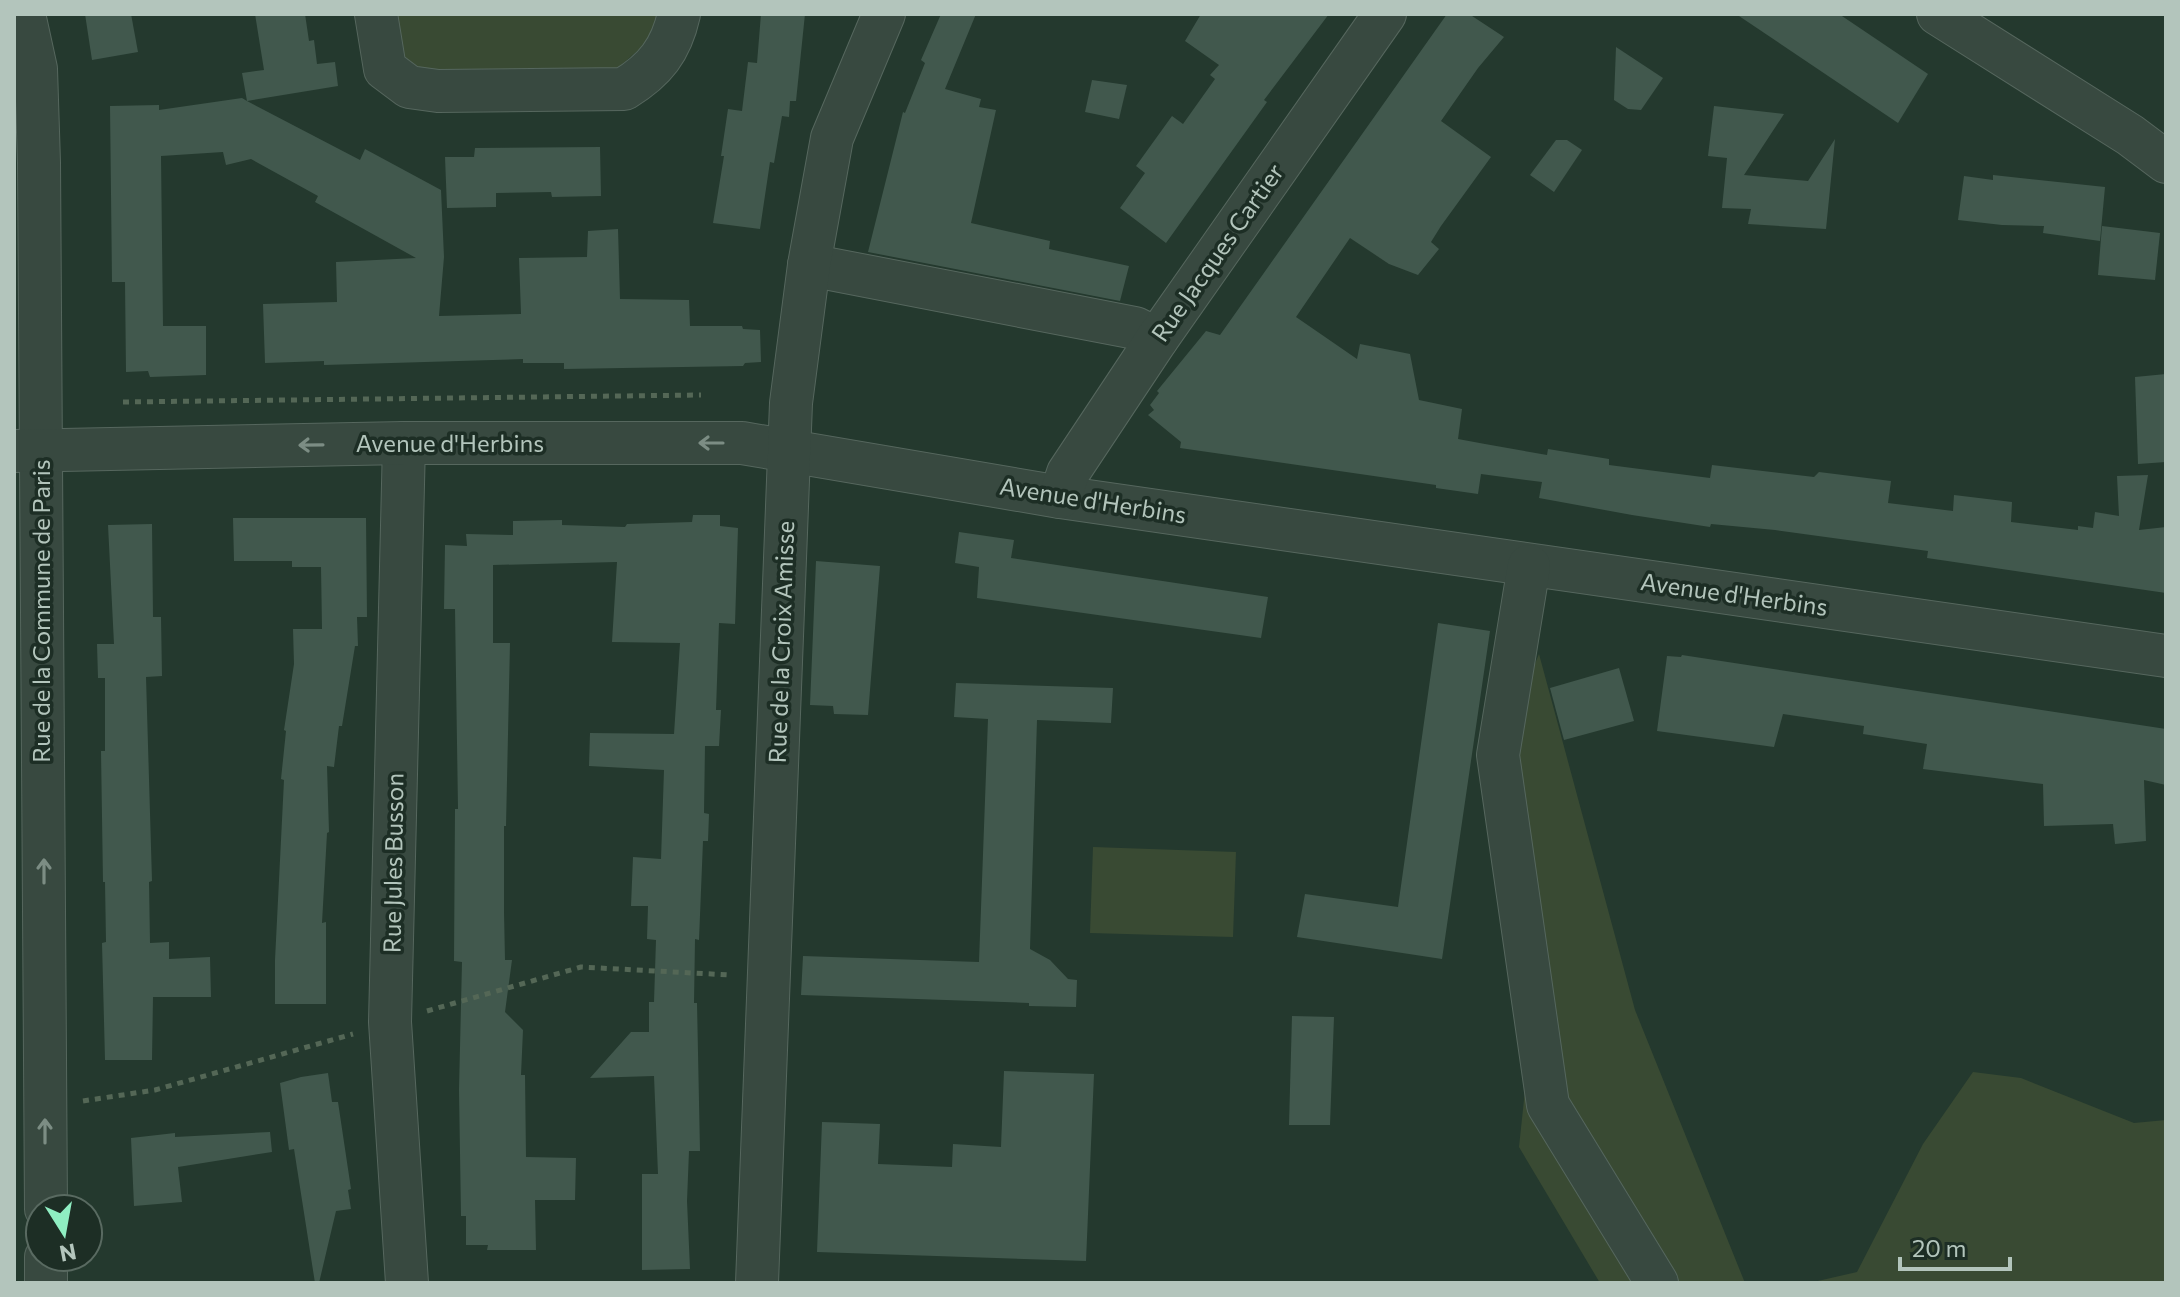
<svg xmlns="http://www.w3.org/2000/svg" width="2180" height="1297" font-family="Commissioner,sans-serif">
	<style>
		.green { fill: #394a33 }
		.building { fill: #41584d }
		.lines { fill: none; stroke-linecap: round; stroke-linejoin: round }
		.minor-casing { stroke: #56675e; stroke-width: 44 }
		.path { stroke: #546756; stroke-width: 5; stroke-dasharray: 6 6; stroke-linecap: butt }
		.minor { stroke: #384940; stroke-width: 42 }
		.oneway { stroke: #7c8d84 }
		.labels { text-anchor: middle; stroke-width: 7; stroke-linejoin: round; paint-order: stroke }
		.street-label { font-size: 24px; fill: #b3c5bc; stroke: #1d2e25 }
	</style>
	<rect width="100%" height="100%" fill="#24392e"/>
	<g class="green">
		<polygon points="393,14 663,14 660,31 611,74 425,75 398,53"/>
		<polygon points="1539,654 1635,1010 1745,1283 1600,1283 1519,1147 1528,1062 1489,775"/>
		<polygon points="1093,847 1236,852 1233,937 1090,933"/>
		<polygon points="1973,1072 2021,1078 2134,1123 2166,1120 2166,1283 1809,1283 1857,1272 1923,1144"/>
	</g>
	<g class="building">
		<polygon points="85,14 131,14 138,52 92,60"/>
		<polygon points="255,14 305,14 309,41 314,40 317,64 335,62 338,86 247,101 360,160 365,149 441,190 444,257 439,316 521,314 519,258 587,257 588,231 618,229 620,299 689,300 690,326 742,326 743,329 760,330 761,362 745,363 743,366 564,369 564,363 523,363 523,359 324,365 324,361 265,363 263,304 337,302 336,262 416,258 315,202 318,196 251,159 226,165 223,152 161,156 163,326 206,326 206,375 150,377 148,371 126,372 125,282 112,282 110,106 159,105 159,110 242,98 247,101 242,73 264,70"/>
		<polygon points="761,14 805,14 796,101 790,101 789,117 782,116 774,163 770,162 760,229 713,223 724,156 721,156 728,109 742,111 748,62 757,63"/>
		<polygon points="941,14 976,14 945,89 981,99 979,107 996,110 971,223 1050,241 1049,249 1129,266 1120,301 868,252 903,112 905,113 925,63 921,60"/>
		<polygon points="1201,14 1329,14 1264,100 1267,102 1166,243 1120,208 1145,173 1136,166 1172,116 1183,124 1215,79 1210,75 1219,65 1185,41"/>
		<polygon points="1447,14 1469,14 1504,37 1478,68 1441,121 1491,157 1441,226 1431,242 1439,249 1418,275 1389,264 1350,238 1296,317 1357,359 1360,344 1410,354 1419,400 1462,409 1458,439 1485,444 1547,455 1548,449 1609,459 1609,465 1710,478 1712,465 1814,477 1819,472 1891,481 1888,503 1953,511 1954,495 2012,502 2011,522 2078,530 2078,526 2093,528 2095,512 2119,516 2117,476 2148,475 2139,530 2166,527 2166,593 1927,558 1928,551 1775,530 1711,524 1710,527 1632,515 1539,498 1542,482 1481,474 1478,494 1436,488 1436,485 1180,448 1181,442 1148,415 1154,410 1150,405 1159,393 1157,391 1206,331 1220,335"/>
		<polygon points="1736,14 1839,14 1928,74 1898,123"/>
		<polygon points="1616,47 1663,78 1641,110 1628,109 1614,100"/>
		<polygon points="1092,80 1127,85 1119,119 1085,112"/>
		<polygon points="1714,106 1784,114 1744,175 1808,181 1835,139 1826,229 1748,224 1751,209 1722,208 1727,158 1708,156"/>
		<polygon points="1556,140 1567,140 1582,150 1554,192 1530,175"/>
		<polygon points="600,147 601,196 552,197 551,192 496,193 496,207 447,208 445,157 474,157 475,148"/>
		<polygon points="1993,175 2105,187 2100,241 2043,233 2044,226 2002,225 1958,220 1964,176 1993,180"/>
		<polygon points="2102,226 2160,233 2155,280 2098,275"/>
		<polygon points="2166,374 2166,462 2138,464 2135,377"/>
		<polygon points="693,515 720,515 720,526 738,528 735,624 719,623 716,710 721,710 719,746 705,746 704,813 709,814 708,841 703,841 699,940 695,939 694,1003 697,1003 700,1151 689,1151 687,1201 690,1269 642,1270 642,1174 658,1174 654,1076 590,1078 631,1032 649,1032 649,1002 654,1002 656,940 647,939 648,906 631,906 633,857 661,859 664,770 589,766 590,733 674,734 680,643 612,642 617,562 493,565 493,643 510,643 506,826 504,826 504,912 505,960 512,960 505,1012 523,1030 521,1075 525,1075 526,1157 576,1158 575,1200 535,1200 536,1250 487,1250 488,1245 466,1245 466,1216 461,1216 459,1090 462,962 454,961 455,809 458,809 455,609 444,609 445,545 467,546 466,534 513,535 513,521 562,520 562,525 625,527 627,524 692,522"/>
		<polygon points="233,518 366,518 367,617 357,617 358,646 355,646 342,726 339,726 334,767 327,766 329,832 327,833 322,923 326,922 326,1004 275,1004 275,960 284,780 281,779 286,731 284,730 294,664 293,629 322,629 321,567 292,567 292,561 234,561"/>
		<polygon points="152,524 153,617 161,617 162,676 146,677 152,881 149,882 150,943 169,942 169,959 210,957 211,997 153,997 152,1060 105,1060 102,943 106,942 105,882 103,882 101,751 105,751 105,678 98,678 97,644 114,644 108,525"/>
		<polygon points="959,532 1014,540 1011,558 1268,597 1261,638 977,598 979,567 955,563"/>
		<polygon points="816,561 880,566 868,715 834,714 833,706 810,705"/>
		<polygon points="1438,623 1490,631 1442,959 1297,937 1305,894 1398,907"/>
		<polygon points="1682,655 2166,729 2166,785 2144,780 2146,841 2115,844 2113,824 2044,826 2043,784 1923,769 1927,744 1863,734 1864,726 1783,714 1774,747 1657,731 1667,656 1681,657"/>
		<polygon points="1619,668 1634,721 1564,740 1550,688"/>
		<polygon points="956,683 1113,688 1111,723 1037,720 1030,949 1050,960 1068,979 1077,980 1076,1007 1029,1006 1029,1003 801,995 803,956 979,962 988,719 954,717"/>
		<polygon points="1292,1016 1334,1017 1330,1125 1289,1125"/>
		<polygon points="1004,1071 1094,1074 1086,1261 817,1252 822,1122 880,1124 878,1164 952,1167 953,1144 1001,1147"/>
		<polygon points="328,1073 332,1102 338,1102 351,1189 348,1190 351,1209 336,1211 319,1283 315,1283 294,1149 289,1150 280,1083 301,1077"/>
		<polygon points="270,1132 272,1152 178,1167 182,1202 134,1206 131,1138 175,1133 175,1137"/>
	</g>
	<g class="lines">
		<defs>
			<g id="minor">
				<polyline points="24,14 36,69 39,163 46,1209"/>
				<path d="M376 14 385 69 409 87 438 91 624 89C655 70 671 50 679 14"/>
				<polyline points="1938,14 2130,135 2166,162"/>
				<polyline points="809,265 1135,328 1157,339"/>
				<polyline points="404,443 390,1022 407,1283"/>
				<polyline points="14,451 404,443 742,443 1060,497 2166,656"/>
				<polyline points="1060,497 1068,473 1157,339 1385,14"/>
				<polyline points="1529,566 1498,755 1548,1105 1657,1283"/>
				<polyline points="46,1257 46,1283"/>
				<polyline points="757,1283 791,403 809,265 832,138 884,14"/>
			</g>
		</defs>
		<use href="#minor" class="minor-casing"/>
		<g class="path">
			<polyline points="123,402 701,395"/>
			<polyline points="427,1011 581,967 730,975"/>
			<polyline points="83,1101 155,1090 353,1034"/>
		</g>
		<use href="#minor" class="minor"/>
	</g>
	<defs><path id="oneway-shaft" d="M-6 0H5M1.5-3L5.5 0L1.5 3" fill="none" stroke-width="1.6" stroke-linecap="round" stroke-linejoin="round" transform="scale(2)"/></defs>
	<g class="oneway">
		<use href="#oneway-shaft" transform="translate(711 443) rotate(180)"/>
		<use href="#oneway-shaft" transform="translate(311 445) rotate(179)"/>
		<use href="#oneway-shaft" transform="translate(44 871) rotate(-90)"/>
		<use href="#oneway-shaft" transform="translate(45 1131) rotate(-90)"/>
	</g>
	<g class="labels">
		<g class="street-label">
			<text transform="translate(1218 253) rotate(-55)" y="8">Rue Jacques Cartier</text>
			<text x="450" y="452">Avenue d'Herbins</text>
			<text transform="translate(1093 501) rotate(9)" y="8">Avenue d'Herbins</text>
			<text transform="translate(1734 595) rotate(8)" y="8">Avenue d'Herbins</text>
			<text transform="translate(42 611) rotate(-90)" y="8">Rue de la Commune de Paris</text>
			<text transform="translate(782 642) rotate(-88)" y="8">Rue de la Croix Amisse</text>
			<text transform="translate(394 863) rotate(-89)" y="8">Rue Jules Busson</text>
		</g>
	</g>
	<rect width="2180" height="1297" fill="none" stroke="#b3c5bc" stroke-width="32"/>
	<g transform="translate(64 1233) rotate(169)"><circle r="38" fill="#1d2e25" stroke="#596a61" stroke-width="2"/>
	<path d="M0-6L14 30L0 20L-14 30Z" fill="#8feec2"/>
	<text y="-12" font-size="22" font-weight="bold" text-anchor="middle" fill="#b3c5bc">N</text>
	</g>
	<path d="M1900 1257v12h110v-12" fill="none" stroke="#b3c5bc" stroke-width="4"/>
	<text x="1912" y="1257" font-size="24" fill="#b3c5bc" stroke="#1d2e25" stroke-width="6" paint-order="stroke">20 m</text>
</svg>
